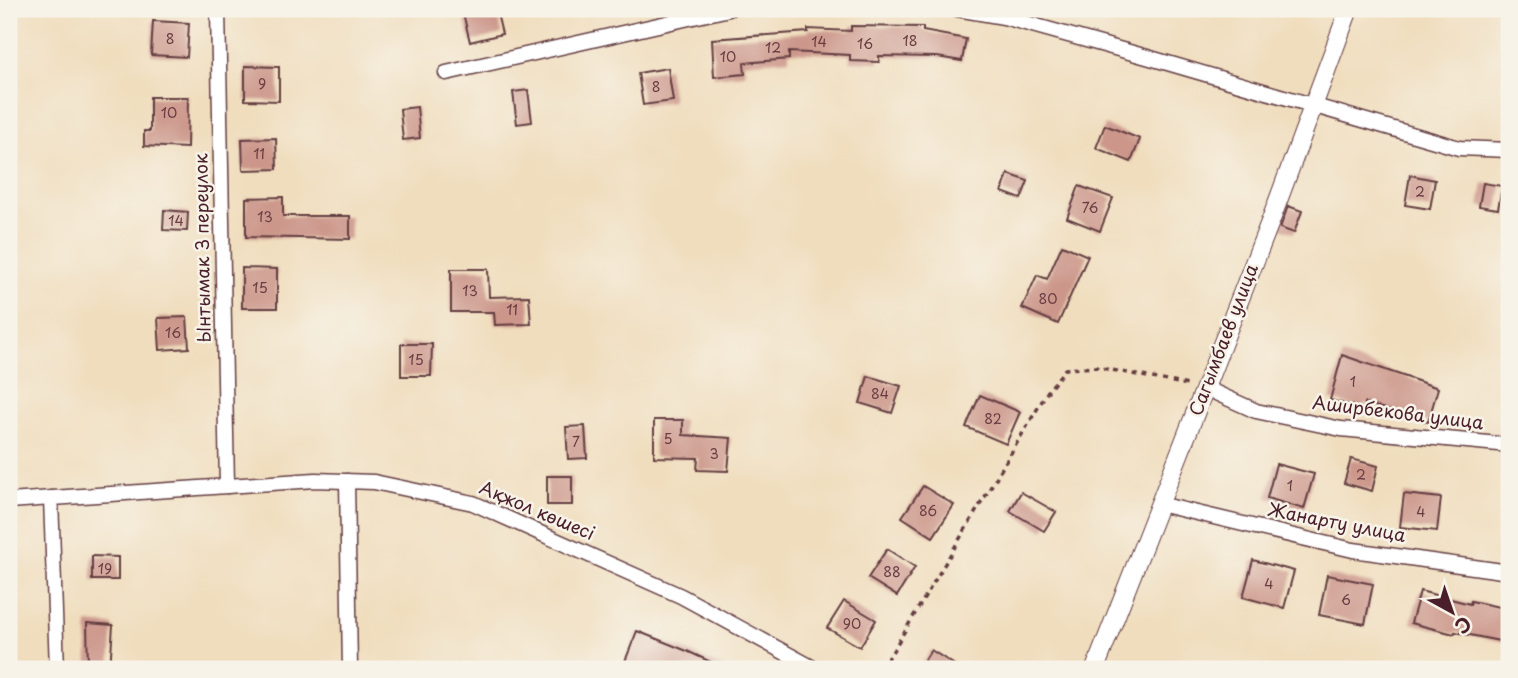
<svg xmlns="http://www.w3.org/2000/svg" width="1518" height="678" font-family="'Playpen Sans',sans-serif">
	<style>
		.building { fill: #cc968a }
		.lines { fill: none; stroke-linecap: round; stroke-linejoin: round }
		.minor-casing { stroke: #633c41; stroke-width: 17 }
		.tertiary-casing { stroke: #633c41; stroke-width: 20 }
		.path { stroke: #633c41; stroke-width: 3.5; stroke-dasharray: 5 5; stroke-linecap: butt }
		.minor { stroke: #fff; stroke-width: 14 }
		.tertiary { stroke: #fff; stroke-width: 18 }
		.labels { text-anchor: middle; stroke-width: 5; stroke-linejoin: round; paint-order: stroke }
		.number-label { font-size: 14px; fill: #6a3d43 }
		.street-label { font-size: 18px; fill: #4a1f2b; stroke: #f7f3e8 }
	</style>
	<rect width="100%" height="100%" fill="#f7f3e8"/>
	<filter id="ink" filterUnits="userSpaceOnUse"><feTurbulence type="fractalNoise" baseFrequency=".0143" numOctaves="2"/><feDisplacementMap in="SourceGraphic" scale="14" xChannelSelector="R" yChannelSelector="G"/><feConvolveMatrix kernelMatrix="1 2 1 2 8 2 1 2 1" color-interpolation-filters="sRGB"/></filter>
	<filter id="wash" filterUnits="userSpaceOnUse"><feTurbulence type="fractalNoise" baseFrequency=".00686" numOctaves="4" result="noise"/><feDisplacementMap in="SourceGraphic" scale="28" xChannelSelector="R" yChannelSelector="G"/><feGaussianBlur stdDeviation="1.57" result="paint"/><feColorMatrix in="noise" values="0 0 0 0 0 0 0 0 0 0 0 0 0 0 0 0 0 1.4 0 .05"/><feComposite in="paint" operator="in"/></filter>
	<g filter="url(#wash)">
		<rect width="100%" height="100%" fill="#f0ddbd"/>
		<g id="blocks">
			<g class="building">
				<polygon points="462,9 496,9 502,34 470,42"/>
				<polygon points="153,21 189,23 187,57 151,55"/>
				<polygon points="851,26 923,27 923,31 966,39 962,61 937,57 879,56 879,62 850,61 850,55 789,52 789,59 744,63 745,74 714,77 712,39 808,32 808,29 851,31"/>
				<polygon points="245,66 279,67 279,101 245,100"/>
				<polygon points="668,68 673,101 643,105 638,73"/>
				<polygon points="528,90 532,122 517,124 513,92"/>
				<polygon points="150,97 188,97 187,148 144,146 144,131 150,131"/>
				<polygon points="417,107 420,138 403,140 400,109"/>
				<polygon points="1105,125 1140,139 1131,162 1096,148"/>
				<polygon points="276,138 277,169 243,170 242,139"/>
				<polygon points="1008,174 1028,181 1021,199 1002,192"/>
				<polygon points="1410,175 1435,180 1430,209 1405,205"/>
				<polygon points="1483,183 1502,186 1498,209 1479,206"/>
				<polygon points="1079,186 1113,198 1100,231 1067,218"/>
				<polygon points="283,197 283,216 350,216 350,239 246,237 246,198"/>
				<polygon points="1288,206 1302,211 1294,233 1280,228"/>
				<polygon points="164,210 188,212 187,231 163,230"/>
				<polygon points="1062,245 1088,256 1058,324 1022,308 1037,275 1047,279"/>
				<polygon points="242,268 277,269 277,308 242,308"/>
				<polygon points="451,269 488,269 489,297 529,296 531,324 495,325 494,312 451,312"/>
				<polygon points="187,317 189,348 160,350 158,318"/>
				<polygon points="401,344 432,344 431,376 401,376"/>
				<polygon points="1342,355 1438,388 1428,422 1365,403 1364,409 1330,400"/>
				<polygon points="868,376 901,386 892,413 860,403"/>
				<polygon points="980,395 1020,412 1006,444 966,427"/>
				<polygon points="654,420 683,420 683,435 731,438 728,471 697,470 698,458 654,457"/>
				<polygon points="585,426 587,458 568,459 566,427"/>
				<polygon points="1351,459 1378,466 1372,491 1344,483"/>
				<polygon points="1276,464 1314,474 1304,509 1267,498"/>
				<rect x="547" y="476" width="25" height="29"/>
				<polygon points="923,486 954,505 933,537 902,517"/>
				<polygon points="1021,492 1056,512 1044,531 1010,511"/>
				<polygon points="1404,494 1441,498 1437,531 1400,527"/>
				<polygon points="887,549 915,567 897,596 868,578"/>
				<polygon points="92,556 118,557 118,580 92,580"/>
				<polygon points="1253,560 1294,571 1284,608 1243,597"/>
				<polygon points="1327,575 1373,584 1365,624 1319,615"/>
				<polygon points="1420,591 1470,604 1471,601 1509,609 1509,643 1455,632 1454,634 1411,623"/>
				<polygon points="844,601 876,620 860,647 827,628"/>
				<polygon points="87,623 113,625 110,669 88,669"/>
				<polygon points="637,631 687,651 726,669 622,669"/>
				<polygon points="931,650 961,669 919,669"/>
			</g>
		</g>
	</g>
	<g filter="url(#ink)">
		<use href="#blocks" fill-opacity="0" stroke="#633c41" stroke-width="2"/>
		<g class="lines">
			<defs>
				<g id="minor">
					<polyline points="218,9 227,486"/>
					<polyline points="957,9 1004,17 1147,57 1459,148 1509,150"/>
					<polyline points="446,73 729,9"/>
					<polyline points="1205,388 1256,411 1341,429 1509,445"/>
					<polyline points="347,481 350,669"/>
					<polyline points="51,498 57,669"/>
					<polyline points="9,501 315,480 374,482 473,503 681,596 815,669"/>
					<polyline points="1159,504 1353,550 1509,572"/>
				</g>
				<polyline id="tertiary" points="1095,669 1272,217 1349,9"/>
			</defs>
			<use href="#minor" class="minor-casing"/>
			<use href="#tertiary" class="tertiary-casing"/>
			<polyline class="path" points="882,669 1048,391 1065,369 1097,367 1188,385"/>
			<use href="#minor" class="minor"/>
			<use href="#tertiary" class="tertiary"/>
		</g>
	</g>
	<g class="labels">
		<g class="number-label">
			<text x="170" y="44">8</text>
			<text x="910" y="46">18</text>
			<text x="819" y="47">14</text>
			<text x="865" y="49">16</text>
			<text x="773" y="53">12</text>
			<text x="728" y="62">10</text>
			<text x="262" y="89">9</text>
			<text x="656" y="92">8</text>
			<text x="169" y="118">10</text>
			<text x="259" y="159">11</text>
			<text x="1420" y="197">2</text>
			<text x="1090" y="213">76</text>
			<text x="265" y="222">13</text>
			<text x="176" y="226">14</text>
			<text x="260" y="293">15</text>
			<text x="470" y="296">13</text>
			<text x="1048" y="304">80</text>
			<text x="512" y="315">11</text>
			<text x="173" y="338">16</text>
			<text x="416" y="365">15</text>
			<text x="1353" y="387">1</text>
			<text x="880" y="399">84</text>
			<text x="993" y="424">82</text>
			<text x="668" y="444">5</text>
			<text x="576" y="447">7</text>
			<text x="714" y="459">3</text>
			<text x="1361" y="480">2</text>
			<text x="1290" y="491">1</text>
			<text x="928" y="516">86</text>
			<text x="1421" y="517">4</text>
			<text x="105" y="574">19</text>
			<text x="892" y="577">88</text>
			<text x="1269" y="589">4</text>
			<text x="1346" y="605">6</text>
			<text x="852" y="629">90</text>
		</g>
		<g class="street-label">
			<text transform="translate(203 248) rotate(-91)" y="6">Ынтымак 3 переулок</text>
			<text transform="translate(1224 340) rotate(-69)" y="6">Сагымбаев улица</text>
			<text transform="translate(1398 413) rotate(7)" y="6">Аширбекова улица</text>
			<text transform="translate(537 511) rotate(23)" y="6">Ақжол көшесі</text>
			<text transform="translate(1337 523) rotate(11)" y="6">Жанарту улица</text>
		</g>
	</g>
	<rect width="1518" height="678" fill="none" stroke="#f7f3e8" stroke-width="35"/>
	<g transform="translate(1452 612) rotate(140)" stroke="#f7f3e8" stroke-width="5" paint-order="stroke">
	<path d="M0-5L12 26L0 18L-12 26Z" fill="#4a1f2b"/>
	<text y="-10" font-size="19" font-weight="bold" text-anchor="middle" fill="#4a1f2b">С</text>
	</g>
</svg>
